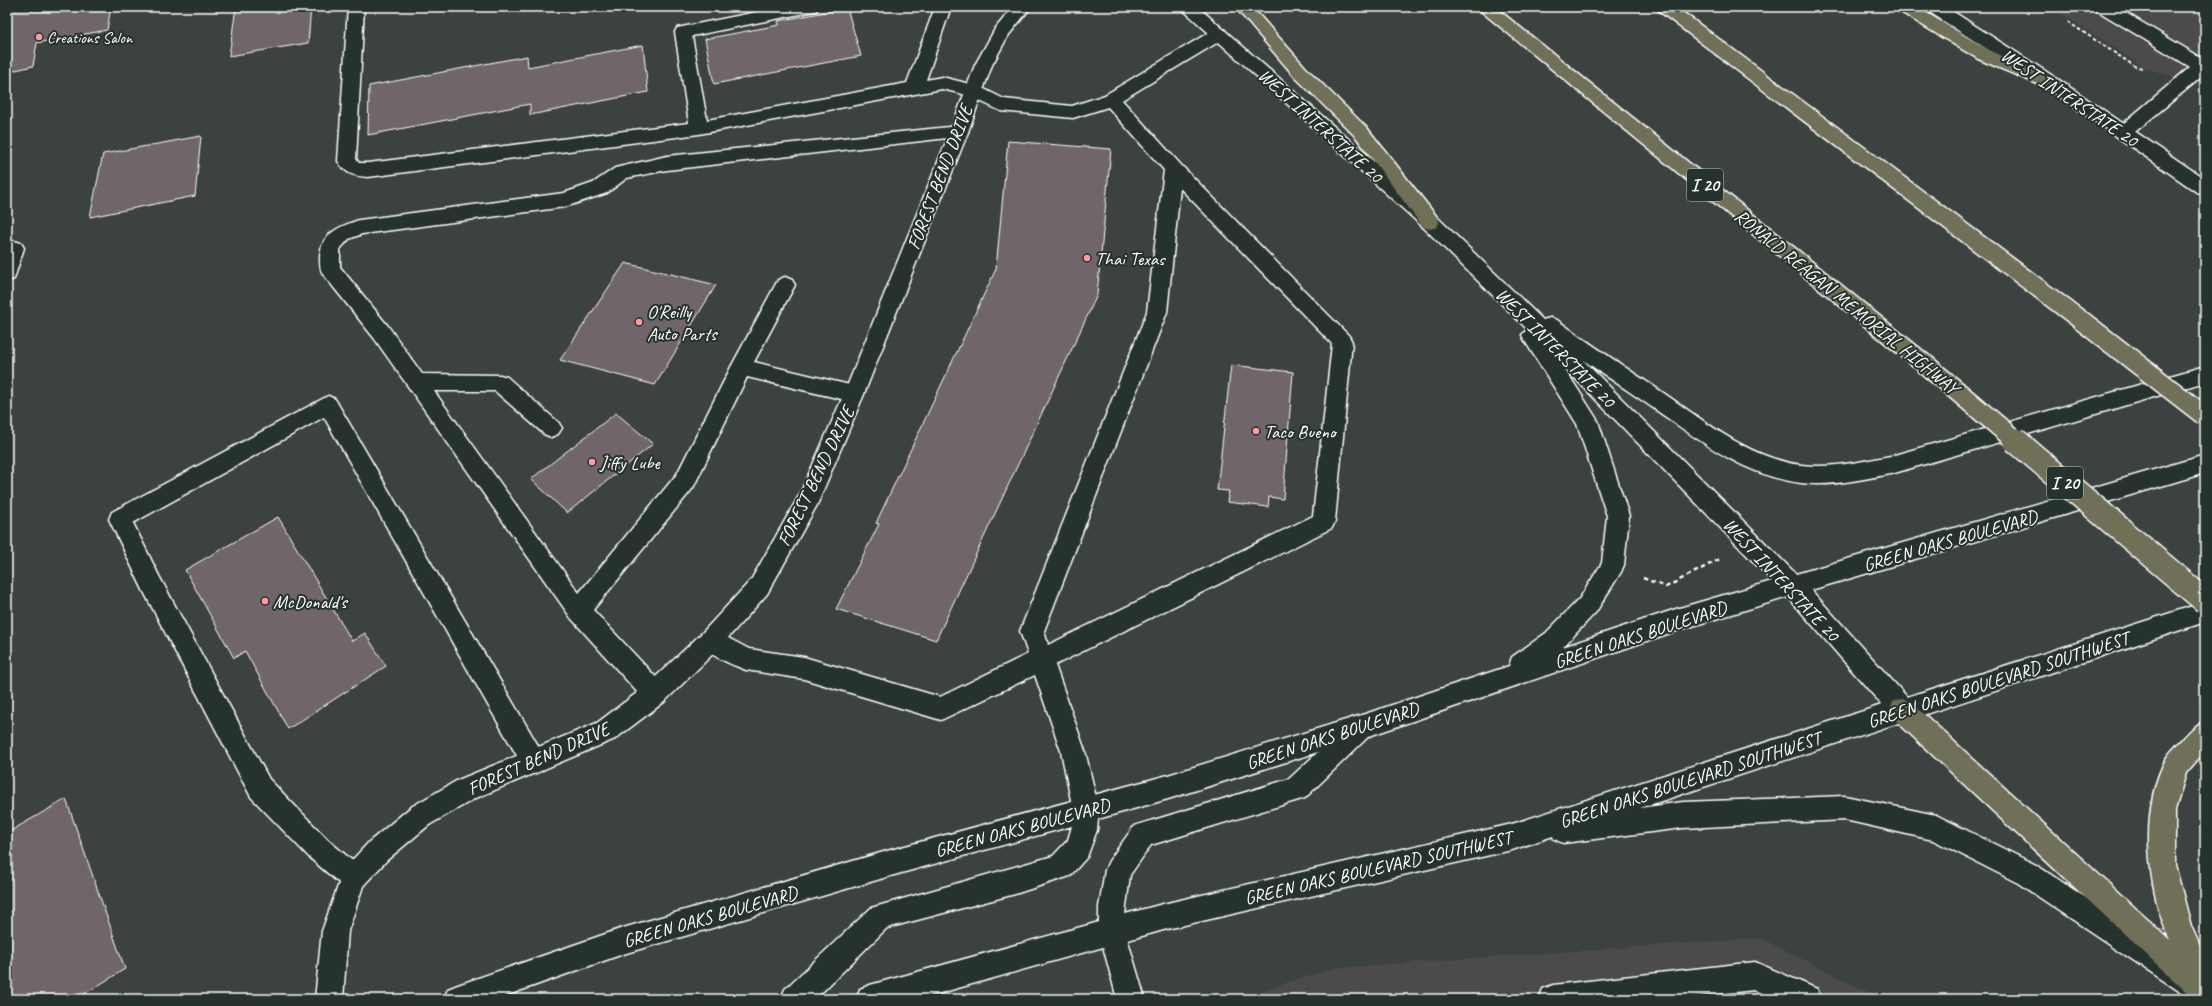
<svg xmlns="http://www.w3.org/2000/svg" width="2212" height="1006" font-family="Caveat,sans-serif">
	<style>
		.built { fill: #4b4c4c }
		.building { fill: #6f656a; stroke: #fff }
		.lines { fill: none; stroke-linecap: round; stroke-linejoin: round }
		.service-casing { stroke: #fff; stroke-width: 3 }
		.minor-casing { stroke: #fff; stroke-width: 3 }
		.secondary-casing { stroke: #fff; stroke-width: 3 }
		.motorway-casing { stroke: #fff; stroke-width: 3 }
		.path-far1 { stroke: #fff; stroke-width: 2; stroke-dasharray: 3.5 2.5; stroke-linecap: butt }
		.path { stroke: #fff; stroke-width: 2.5; stroke-dasharray: 4.5 3.5; stroke-linecap: butt }
		.service { fill: #26332d; fill-rule: evenodd }
		.minor { fill: #26332d; fill-rule: evenodd }
		.secondary { fill: #26332d; fill-rule: evenodd }
		.motorway { fill: #706f59; fill-rule: evenodd }
		.motorway-bridge-far1-casing { stroke: #fff; stroke-width: 22; stroke-linecap: butt }
		.motorway-bridge-casing { stroke: #fff; stroke-width: 27; stroke-linecap: butt }
		.motorway-bridge-far1 { stroke: #706f59; stroke-width: 19 }
		.motorway-bridge { stroke: #706f59; stroke-width: 24 }
		.poi-dot { fill: #ff9aa2; stroke: #26332d; stroke-width: 1.5 }
		.labels { text-anchor: middle; stroke-width: 4; stroke-linejoin: round; paint-order: stroke }
		.far-poi-label { font-size: 16px; fill: #fff; stroke: #26332d; text-anchor: start }
		.shield { fill: #26332d; stroke: #bec2c0; stroke-width: 1 }
		.shield-label { font-size: 18px; font-weight: bold; fill: #fff }
		.street-label { font-size: 19px; fill: #fff; stroke: #26332d }
		.poi-label { font-size: 19px; fill: #fff; stroke: #26332d; text-anchor: start }
	</style>
	<rect width="100%" height="100%" fill="#3c423f"/>
	<filter id="ink" filterUnits="userSpaceOnUse"><feTurbulence type="fractalNoise" baseFrequency=".025" numOctaves="2"/><feDisplacementMap in="SourceGraphic" scale="8" xChannelSelector="R" yChannelSelector="G"/><feConvolveMatrix kernelMatrix="1 2 1 2 8 2 1 2 1" color-interpolation-filters="sRGB"/></filter>
	<g filter="url(#ink)">
		<g class="built">
			<polygon points="2051,7 2205,7 2205,88 2144,67"/>
			<polygon points="1760,938 1882,999 1236,999 1334,968"/>
		</g>
		<g class="building">
			<polygon points="7,7 111,7 107,30 37,43 33,66 7,72"/>
			<polygon points="236,7 311,7 308,43 229,56"/>
			<polygon points="847,8 861,56 714,84 705,39 779,25 778,21"/>
			<polygon points="643,45 648,92 530,115 530,104 368,135 369,86 527,56 528,67"/>
			<polygon points="201,136 195,196 90,217 103,154"/>
			<polygon points="1008,141 1111,149 1097,295 936,640 836,609 879,524 876,523 996,269"/>
			<polygon points="625,263 716,285 655,385 560,360"/>
			<polygon points="1231,365 1293,372 1283,499 1269,497 1268,507 1227,502 1229,491 1217,490"/>
			<polygon points="616,413 653,444 567,513 531,479"/>
			<polygon points="278,517 352,641 365,633 386,666 288,729 245,651 234,658 185,570"/>
			<polygon points="66,799 125,969 76,999 7,999 7,833"/>
		</g>
		<g class="lines">
			<defs>
				<g id="service">
					<path d="M348 7H364L356 159 359 163H368L689 123 675 32 677 28 782 7H818L816 11 810 12 692 36 707 120 907 83 935 7H951L926 80 942 77 978 86 1004 99 1072 106 1105 95 1213 30 1219 28 1225 30 1227 34 1225 38 1122 100 1180 164 1349 336 1352 342 1335 521 1332 528 1055 665 1085 751 1099 810 1095 819 1086 822 1077 819 1073 810 1061 751 1035 675 941 720 804 679 746 670C731 664 706 655 699 640L703 632 711 629 749 649 804 657 940 697 1028 654 1020 631 1147 312 1164 170 1108 107 1073 118 1001 111 967 95 942 89 699 134 368 177C353 176 346 174 338 161ZM1180 188 1332 344 1313 516 1048 645 1044 631 1167 312Z"/>
					<polygon points="2096,7 2116,7 2205,60 2205,74 2130,136 2124,138 2118,136 2115,132 2118,128 2190,67 2098,11"/>
					<path d="M959 126 965 128 968 132 965 136 667 170 627 178 607 193 565 207 362 234 349 239 340 249V267L388 326 422 374 500 375 507 377 558 422 562 428 558 434 551 437 544 434 495 391H434L579 593 677 474 731 367 778 280 785 277 792 280 795 285 754 362 854 386 861 388 864 394 861 400 854 402 747 377 693 488 593 610 664 686 667 694 664 702 655 705 646 702 571 618 374 338 323 274C320 269 320 265 320 259 320 234 338 227 359 220L564 193 593 183 615 168 667 156Z"/>
					<polygon points="14,241 21,243 24,248 14,279 7,281 7,243"/>
					<polygon points="328,396 335,399 543,754 546,762 543,770 534,774 525,770 324,417 133,523 159,576 269,779 328,840 362,869 366,878 362,887 353,891 344,887 310,858 251,797 143,590 109,519 112,512"/>
					<polygon points="1112,918 1121,922 1125,931 1145,999 1117,999 1099,931 1103,922"/>
					<polygon points="1755,962 1817,989 1821,999 1776,999 1754,990 1672,999 1539,999 1543,989 1553,985"/>
				</g>
				<polygon id="minor" points="1013,7 1031,7 1008,36 992,65 968,132 864,394 817,505 767,594 719,648 664,702 615,739 476,798 429,825 387,860 363,886 348,931 343,999 315,999 322,931 344,869 369,842 411,807 458,780 597,723 646,686 703,632 751,580 800,494 844,394 950,132 975,65 995,29"/>
				<g id="secondary">
					<path d="M1180 7H1198L1437 217 1543 320 1550 318 1557 320C1593 346 1629 370 1665 394 1707 423 1749 458 1801 465 1831 469 1862 461 1891 456L2205 366V382L1891 474C1862 479 1831 487 1801 483 1745 476 1700 441 1656 410 1632 393 1607 377 1583 360L1796 574 2205 455V473L1811 590 1907 697 2205 602V622L1640 808 1683 802 1845 796 1936 815 2036 865 2205 976V999H2191L2018 883 1933 840 1845 820 1683 828 1563 843 1554 839 1553 836 1512 850 1167 929 919 999H856L860 989 870 985 1099 922V907L1105 870 1109 861 1134 826 1289 779 1318 752 1168 799 1098 819 1097 830 1087 857 1070 876 1015 894 887 928 815 999H781L785 989 871 908 1053 856 1068 840 1072 826 894 875 623 954 497 999H444L448 989 458 985 623 928 894 849 1168 775 1365 714 1509 666 1512 657 1546 633 1580 598 1602 563 1607 516 1577 424 1525 341 1522 335 1527 329 1423 227ZM1563 366 1772 581 1676 609 1563 647 1596 612 1621 572 1624 565 1629 516 1598 421ZM1788 597 1882 705 1512 824 1167 903 1125 914 1130 875 1151 845 1305 798 1369 736 1676 631Z"/>
					<polygon points="1926,7 1946,7 2059,80 2205,179 2205,195 2198,193 2047,88 1928,11"/>
				</g>
				<g id="motorway">
					<polygon points="1235,7 1252,7 1307,69 1368,129 1437,217 1439,222 1437,227 1430,229 1423,227 1356,137 1295,77"/>
					<polygon points="1476,7 1495,7 1932,358 1935,364 1932,370 1925,372 1918,370"/>
					<polygon points="1657,7 1676,7 2089,315 2092,321 2089,327 2082,329 2075,327 1659,11"/>
					<polygon points="1897,7 1917,7 1990,51 2059,80 2062,84 2059,88 2053,90 2047,88 1978,59 1899,11"/>
					<path d="M1902 699 1911 702 2170 940C2147 890 2139 809 2166 759 2169 752 2177 746 2182 740 2189 732 2195 725 2205 721V751L2186 773 2175 810V865L2191 926 2205 957V999H2194L1893 718 1890 710 1893 702Z"/>
				</g>
			</defs>
			<use href="#service" class="service-casing"/>
			<use href="#minor" class="minor-casing"/>
			<use href="#secondary" class="secondary-casing"/>
			<use href="#motorway" class="motorway-casing"/>
			<polyline class="path-far1" points="2068,22 2136,67 2144,68"/>
			<polyline class="path" points="1643,578 1666,587 1720,559"/>
			<use href="#service" class="service"/>
			<use href="#minor" class="minor"/>
			<use href="#secondary" class="secondary"/>
			<use href="#motorway" class="motorway"/>
			<defs>
				<g id="motorway-bridge-far1">
					<polyline points="2082,321 2205,416"/>
					<polyline points="1925,364 2016,441"/>
				</g>
				<polyline id="motorway-bridge" points="2015,440 2205,601"/>
			</defs>
			<use href="#motorway-bridge-far1" class="motorway-bridge-far1-casing"/>
			<use href="#motorway-bridge" class="motorway-bridge-casing"/>
			<use href="#motorway-bridge-far1" class="motorway-bridge-far1"/>
			<use href="#motorway-bridge" class="motorway-bridge"/>
		</g>
	</g>
	<g class="poi-dot">
		<circle cx="39" cy="37" r="4"/>
		<circle cx="1087" cy="258" r="4"/>
		<circle cx="639" cy="322" r="4"/>
		<circle cx="1256" cy="431" r="4"/>
		<circle cx="592" cy="462" r="4"/>
		<circle cx="265" cy="601" r="4"/>
	</g>
	<g class="labels">
		<g class="far-poi-label">
			<text x="47" y="43">Creations Salon</text>
		</g>
		<g class="shield">
			<rect x="1687" y="169" width="36" height="32" rx="3"/>
			<rect x="2047" y="467" width="36" height="32" rx="3"/>
		</g>
		<g class="shield-label">
			<text x="1705" y="191">I 20</text>
			<text x="2065" y="489">I 20</text>
		</g>
		<g class="street-label">
			<text transform="translate(2070 97) rotate(34)" y="7">WEST INTERSTATE 20</text>
			<text transform="translate(1321 125) rotate(42)" y="7">WEST INTERSTATE 20</text>
			<text transform="translate(939 177) rotate(-69)" y="7">FOREST BEND DRIVE</text>
			<text transform="translate(1847 301) rotate(39)" y="7">RONALD REAGAN MEMORIAL HIGHWAY</text>
			<text transform="translate(1556 347) rotate(45)" y="7">WEST INTERSTATE 20</text>
			<text transform="translate(815 476) rotate(-64)" y="7">FOREST BEND DRIVE</text>
			<text transform="translate(1950 540) rotate(-16)" y="7">GREEN OAKS BOULEVARD</text>
			<text transform="translate(1782 579) rotate(47)" y="7">WEST INTERSTATE 20</text>
			<text transform="translate(1640 634) rotate(-18)" y="7">GREEN OAKS BOULEVARD</text>
			<text transform="translate(1998 679) rotate(-18)" y="7">GREEN OAKS BOULEVARD SOUTHWEST</text>
			<text transform="translate(1332 735) rotate(-18)" y="7">GREEN OAKS BOULEVARD</text>
			<text transform="translate(538 758) rotate(-24)" y="7">FOREST BEND DRIVE</text>
			<text transform="translate(1690 779) rotate(-18)" y="7">GREEN OAKS BOULEVARD SOUTHWEST</text>
			<text transform="translate(1022 827) rotate(-15)" y="7">GREEN OAKS BOULEVARD</text>
			<text transform="translate(1378 867) rotate(-13)" y="7">GREEN OAKS BOULEVARD SOUTHWEST</text>
			<text transform="translate(710 916) rotate(-16)" y="7">GREEN OAKS BOULEVARD</text>
		</g>
		<g class="poi-label">
			<text x="1095" y="265">Thai Texas</text>
			<text x="647" y="318">O'Reilly<tspan x="647" dy="22">Auto Parts</tspan></text>
			<text x="1264" y="438">Taco Bueno</text>
			<text x="600" y="469">Jiffy Lube</text>
			<text x="273" y="608">McDonald's</text>
		</g>
	</g>
	<rect width="2212" height="1006" fill="none" stroke="#26332d" stroke-width="24"/>
	<rect x="12" y="12" width="2188" height="982" fill="none" stroke="#fff" stroke-width="1.5" filter="url(#ink)"/>
</svg>
